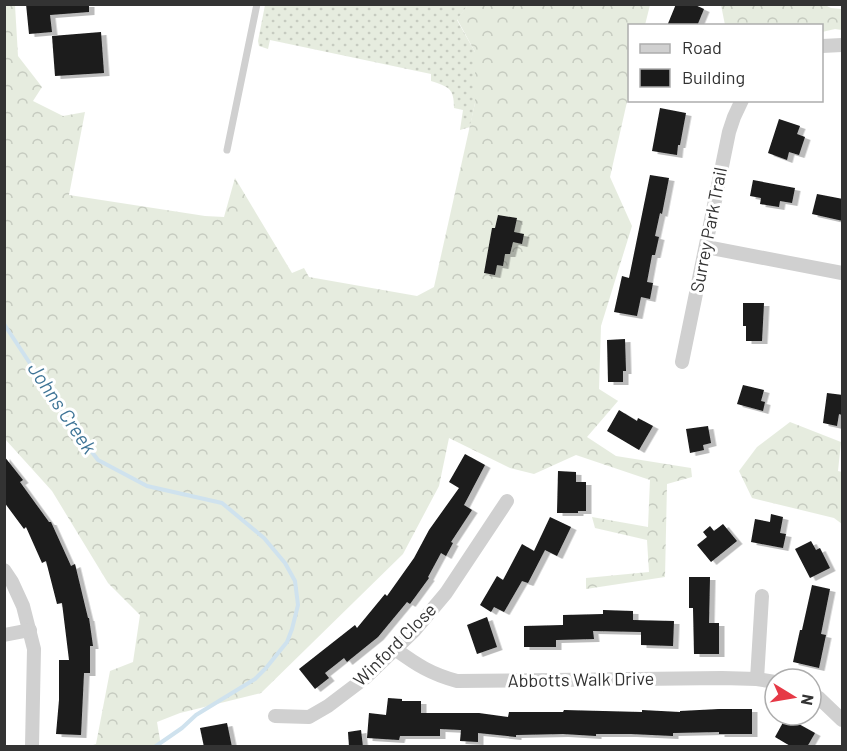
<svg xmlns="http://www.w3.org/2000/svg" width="847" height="751" font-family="Barlow,sans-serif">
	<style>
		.grass { fill: url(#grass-dots) }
		.forest { fill: url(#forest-crowns) }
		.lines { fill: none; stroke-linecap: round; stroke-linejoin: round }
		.stream { stroke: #cfe2ee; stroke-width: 4 }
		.building { fill: #1a1a1a; filter: url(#shadow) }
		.service { stroke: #d0d0d0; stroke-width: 7 }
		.minor { stroke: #d0d0d0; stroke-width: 14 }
		.labels { text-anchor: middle; stroke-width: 6; stroke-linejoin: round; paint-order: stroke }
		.street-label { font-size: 18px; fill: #333; stroke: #fff }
		.water-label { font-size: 20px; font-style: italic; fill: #3f7597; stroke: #fff }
	</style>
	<defs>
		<pattern id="grass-dots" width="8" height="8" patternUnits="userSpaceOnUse" patternTransform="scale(1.5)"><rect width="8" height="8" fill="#e6ecdf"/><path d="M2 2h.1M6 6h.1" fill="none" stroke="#c6cbc0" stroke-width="1.8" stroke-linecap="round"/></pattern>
		<pattern id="forest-crowns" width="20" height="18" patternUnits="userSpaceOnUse" patternTransform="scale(1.5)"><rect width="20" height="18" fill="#e6ecdf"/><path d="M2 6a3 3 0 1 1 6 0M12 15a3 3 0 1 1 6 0" fill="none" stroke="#c6cbc0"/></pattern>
		<filter id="shadow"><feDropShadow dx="5.5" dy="3" stdDeviation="0" flood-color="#0004"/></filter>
	</defs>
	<rect width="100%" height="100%" fill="#fff"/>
	<path class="grass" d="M265 5H468L457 20 475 52V103L470 127 460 130 463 110 454 108C454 88 449 87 431 81V74L270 40 268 49 259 46 258 41Z"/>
	<g class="forest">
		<polygon points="5,5 15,5 18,56 42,87 33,101 63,116 85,112 69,195 205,216 224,217 235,178 292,273 304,268 309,277 417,296 434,287 475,103 475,52 457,19 468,5 650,5 645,25 630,26 629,93 610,177 632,226 601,326 599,389 618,401 587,437 616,456 691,468 692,477 667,484 665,577 586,589 586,578 649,572 647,540 595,528 592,517 648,527 650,480 576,455 534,474 510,468 449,438 439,486 403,554 261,693 180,713 157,722 161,746 90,746 96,744 110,671 133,662 140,615 108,583 52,491 5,439"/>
		<polygon points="721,5 825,5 831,8 842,9 842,30 835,29 822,32 822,26 725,25"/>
		<polygon points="790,422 841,442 838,471 842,472 842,524 834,518 752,498 739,471 757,447"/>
	</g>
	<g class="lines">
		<polyline class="stream" points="4,324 66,418 98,460 147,486 222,503 264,538 285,563 295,581 298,605 292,629 287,642 266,668 255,679 196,715 182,728 156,746"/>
	</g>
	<g class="building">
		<polygon points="26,4 89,4 89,12 50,15 52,32 29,34"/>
		<polygon points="676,4 693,4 704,9 697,26 667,26"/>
		<polygon points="101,32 104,73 55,76 52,36"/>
		<polygon points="660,108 686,113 680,145 678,145 677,155 652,151"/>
		<polygon points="779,119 800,126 797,134 805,137 799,155 789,152 787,160 768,153"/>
		<polygon points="650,175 669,178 662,214 660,213 655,236 659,237 655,255 652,255 647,282 653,283 650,299 641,297 637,316 614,312 622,276 629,278"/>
		<polygon points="753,180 795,188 792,203 780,201 779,207 760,204 761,198 750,196"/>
		<polygon points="817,194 843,199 843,221 812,214"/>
		<polygon points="498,215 517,218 514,232 524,234 522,244 513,242 510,254 505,254 503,266 497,265 495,275 484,273 492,228 495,228"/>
		<polygon points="743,303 764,303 762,341 746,341 746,326 743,326"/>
		<polygon points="625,339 626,371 623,371 623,382 608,382 607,340"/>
		<polygon points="743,385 764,390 761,401 765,402 763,411 737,404"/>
		<polygon points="827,393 843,395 842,415 839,414 837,426 823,423"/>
		<polygon points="619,410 637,421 638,418 653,426 639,450 607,431"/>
		<polygon points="708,426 711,443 703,445 704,450 690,453 686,429"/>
		<polygon points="465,454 485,465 464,505 472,510 451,542 453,543 446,556 441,553 428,577 429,578 410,604 407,602 378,637 347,662 344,658 325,673 329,678 315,689 299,669 355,625 357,628 385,594 387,596 414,558 429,530 459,488 449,482"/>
		<polygon points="4,456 23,480 20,482 49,522 51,522 71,566 75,564 88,618 89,618 93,646 90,646 90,673 84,673 81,735 56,734 59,700 59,660 69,660 62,603 57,604 46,561 42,563 26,527 24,529 4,502"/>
		<polygon points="558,471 576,472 576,482 586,482 586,511 578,511 578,513 557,513"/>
		<polygon points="771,514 783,517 780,533 786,534 783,548 751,542 755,519 770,522"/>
		<polygon points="550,517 571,527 557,556 545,550 528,583 522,581 504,612 494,607 491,612 480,605 497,576 503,580 522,544 534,551"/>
		<polygon points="723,524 737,541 711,562 697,545 707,537 703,532 710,526 714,531"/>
		<polygon points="811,541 816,550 820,548 830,568 810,578 795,549"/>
		<polygon points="689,577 710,577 709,623 719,623 719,654 694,654 693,608 689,608"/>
		<polygon points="812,585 830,589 821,634 826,635 819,668 793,662 800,630 802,630"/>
		<polygon points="603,610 633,611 633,620 674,621 673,646 641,645 641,632 593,631 594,639 556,640 556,647 524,647 524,626 563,625 563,615 603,614"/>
		<polygon points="487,617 497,647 477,654 467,625"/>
		<polygon points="388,698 402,699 402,701 421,701 421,713 479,713 508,717 509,712 563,712 564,710 642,712 642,710 680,712 680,711 719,709 752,709 752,734 719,734 719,732 673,733 673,736 631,734 596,734 596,736 563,734 516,735 516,737 478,733 478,742 460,741 461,730 440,729 440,736 400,736 399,740 367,738 369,713 386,715"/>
		<polygon points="786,717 815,733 807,747 792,747 775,737"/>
		<polygon points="227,723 232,747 204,747 200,728"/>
		<polygon points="361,730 363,747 349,747 348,732"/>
	</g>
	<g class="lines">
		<polyline class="service" points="227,150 257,4"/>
		<g class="minor">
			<polyline points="822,46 842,45"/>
			<polyline points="706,247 842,273"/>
			<polyline points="682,362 729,132 734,117 742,100"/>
			<polyline points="4,570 12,582 23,606 34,649 32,746"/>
			<polyline points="4,635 30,630"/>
			<path d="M395 649C417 665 431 674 457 681L722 678 757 679 775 682"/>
			<polyline points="757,679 762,596"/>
			<polyline points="811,694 819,698 842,720"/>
			<polyline points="275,716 309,717 328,706 365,678 414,631 446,593 507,501"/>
		</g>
	</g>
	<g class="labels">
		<g class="street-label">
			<text transform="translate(709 230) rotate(-79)" y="6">Surrey Park Trail</text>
			<text transform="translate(395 645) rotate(-45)" y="6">Winford Close</text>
			<text transform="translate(581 680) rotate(-1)" y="6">Abbotts Walk Drive</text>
		</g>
		<g class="water-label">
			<text transform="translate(62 408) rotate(56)" y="7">Johns Creek</text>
		</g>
	</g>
	<rect width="847" height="751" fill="none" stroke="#333333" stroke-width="12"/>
	<rect x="628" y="24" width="195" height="78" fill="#ffffff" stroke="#adadad" stroke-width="1.5"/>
	<rect x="640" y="44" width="30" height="9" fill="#d0d0d0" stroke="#adadad" stroke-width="1.5"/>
	<text x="682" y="54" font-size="18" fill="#333333">Road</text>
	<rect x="640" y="69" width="30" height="18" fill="#1a1a1a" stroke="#adadad" stroke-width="1.5"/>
	<text x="682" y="84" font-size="18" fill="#333333">Building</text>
	<g transform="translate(793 697) rotate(101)"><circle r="28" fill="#ffffff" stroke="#adadad" stroke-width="1.5"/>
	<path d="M0-4.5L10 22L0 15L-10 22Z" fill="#e63946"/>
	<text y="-9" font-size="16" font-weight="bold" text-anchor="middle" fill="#333333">N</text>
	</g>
</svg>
